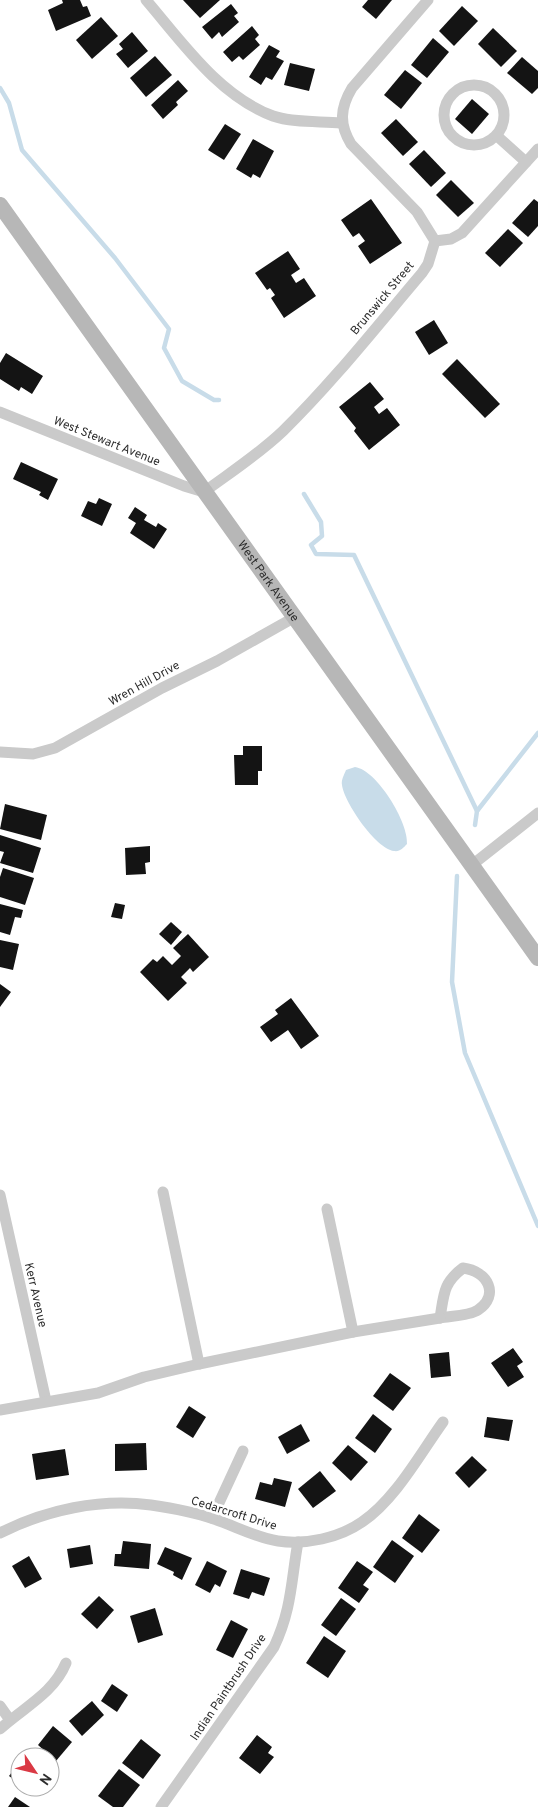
<svg xmlns="http://www.w3.org/2000/svg" width="538" height="1807" font-family="Overpass,sans-serif">
	<style>
		.water { fill: #c8dce9 }
		.lines { fill: none; stroke-linecap: round; stroke-linejoin: round }
		.stream { stroke: #c8dce9; stroke-width: 4.5 }
		.building { fill: #141414 }
		.street { stroke: #cacaca; stroke-width: 11 }
		.secondary { stroke: #b7b7b7; stroke-width: 16 }
		.labels { text-anchor: middle; stroke-width: 5; stroke-linejoin: round; paint-order: stroke }
		.street-label { font-size: 12px; fill: #2d2d2d; stroke: #fff }
	</style>
	<rect width="100%" height="100%" fill="#fff"/>
	<path class="water" d="M355 767C377 770 409 823 407 844 403 848 400 852 394 851 376 849 344 802 342 785 341 780 344 775 346 770Z"/>
	<g class="lines">
		<g class="stream">
			<polyline points="0,88 9,103 22,150 115,258 169,329 164,348 182,381 214,400 219,400"/>
			<polyline points="304,494 321,522 322,536 311,545 316,554 354,555 477,811"/>
			<polyline points="475,825 477,811 538,733"/>
			<polyline points="457,876 452,982 465,1053 538,1226"/>
		</g>
	</g>
	<g class="building">
		<polygon points="62,0 80,0 83,7 87,6 91,16 56,31 48,10 63,3"/>
		<polygon points="183,0 220,0 200,18"/>
		<polygon points="368,0 392,0 376,19 362,7"/>
		<polygon points="231,4 238,13 234,16 239,22 222,37 219,32 212,39 202,27"/>
		<polygon points="462,6 478,21 454,46 439,31"/>
		<polygon points="101,17 118,36 92,59 76,40"/>
		<polygon points="252,26 259,35 255,39 260,45 243,60 239,56 232,62 223,52"/>
		<polygon points="493,28 517,51 501,67 478,44"/>
		<polygon points="132,32 148,51 128,68 116,54 123,49 119,44"/>
		<polygon points="433,38 449,52 427,78 411,65"/>
		<polygon points="269,45 280,51 276,57 284,61 272,80 266,77 261,85 249,77"/>
		<polygon points="155,56 172,75 146,97 130,78"/>
		<polygon points="522,57 538,71 538,88 532,94 507,73"/>
		<polygon points="290,63 315,69 309,91 284,85"/>
		<polygon points="405,70 422,83 401,109 384,95"/>
		<polygon points="178,80 188,91 176,102 178,105 163,119 151,105"/>
		<polygon points="472,99 489,114 472,134 455,119"/>
		<polygon points="396,119 418,142 403,156 381,133"/>
		<polygon points="225,124 241,134 224,160 208,150"/>
		<polygon points="253,139 274,151 260,178 253,174 251,178 236,169"/>
		<polygon points="424,150 446,173 431,187 409,164"/>
		<polygon points="451,180 474,203 458,217 436,195"/>
		<polygon points="371,199 402,243 370,264 358,246 365,241 359,233 353,237 341,220"/>
		<polygon points="534,199 538,202 538,226 528,237 512,223"/>
		<polygon points="508,229 523,243 500,267 485,253"/>
		<polygon points="288,251 300,269 291,275 296,283 304,278 316,296 284,318 271,298 275,295 270,288 267,290 255,273"/>
		<polygon points="434,320 448,343 429,355 415,332"/>
		<polygon points="6,353 43,376 32,394 21,387 19,391 0,379 0,363"/>
		<polygon points="457,359 500,404 485,418 442,374"/>
		<polygon points="370,382 384,399 374,407 379,414 387,408 400,425 369,450 354,431 356,428 339,407"/>
		<polygon points="21,462 58,479 48,500 39,495 41,492 13,479"/>
		<polygon points="99,498 112,504 102,526 81,516 88,501 96,504"/>
		<polygon points="135,507 147,515 144,520 156,527 158,523 167,529 154,549 130,533 136,523 128,518"/>
		<polygon points="243,746 262,746 262,771 258,771 258,785 235,785 234,755 243,755"/>
		<polygon points="5,804 47,815 41,840 0,829"/>
		<polygon points="0,835 41,848 33,873 0,863 4,852 0,851"/>
		<polygon points="150,846 150,862 145,863 146,874 126,875 125,848"/>
		<polygon points="3,868 34,878 25,905 0,897 0,877"/>
		<polygon points="115,903 125,905 122,919 111,917"/>
		<polygon points="0,904 23,910 21,918 15,917 10,935 0,932"/>
		<polygon points="171,922 182,932 171,945 159,934"/>
		<polygon points="188,934 209,957 193,972 190,968 181,977 187,983 168,1001 140,972 153,959 157,962 163,956 172,965 181,956 173,948"/>
		<polygon points="0,940 19,944 13,970 0,967"/>
		<polygon points="0,984 11,992 0,1007"/>
		<polygon points="291,998 319,1036 301,1049 288,1030 271,1042 260,1027 278,1014 275,1010"/>
		<polygon points="513,1348 523,1362 517,1366 524,1377 508,1387 491,1363"/>
		<polygon points="449,1352 451,1376 431,1378 429,1354"/>
		<polygon points="390,1373 411,1388 393,1411 373,1396"/>
		<polygon points="189,1406 206,1417 193,1438 176,1427"/>
		<polygon points="373,1414 392,1429 375,1453 355,1438"/>
		<polygon points="487,1417 513,1420 509,1441 484,1437"/>
		<polygon points="301,1424 310,1441 287,1454 278,1437"/>
		<polygon points="146,1443 147,1470 115,1471 115,1444"/>
		<polygon points="348,1445 368,1462 351,1481 332,1463"/>
		<polygon points="65,1449 69,1475 36,1480 32,1454"/>
		<polygon points="472,1456 487,1470 469,1488 455,1473"/>
		<polygon points="320,1471 336,1491 313,1508 298,1489"/>
		<polygon points="274,1478 292,1482 285,1507 255,1499 260,1482 272,1485"/>
		<polygon points="419,1514 440,1530 422,1553 402,1538"/>
		<polygon points="392,1540 414,1556 395,1583 373,1567"/>
		<polygon points="123,1541 151,1544 149,1569 114,1566 115,1554 121,1554"/>
		<polygon points="90,1545 93,1564 70,1568 67,1549"/>
		<polygon points="165,1547 192,1558 182,1580 173,1575 174,1572 157,1564"/>
		<polygon points="29,1556 42,1579 25,1588 12,1566"/>
		<polygon points="207,1561 227,1571 220,1587 215,1584 210,1593 195,1585"/>
		<polygon points="357,1561 373,1572 363,1585 369,1589 359,1603 338,1588"/>
		<polygon points="241,1569 270,1578 264,1596 252,1592 249,1599 233,1594"/>
		<polygon points="99,1596 114,1610 97,1629 81,1614"/>
		<polygon points="341,1598 356,1609 336,1636 321,1625"/>
		<polygon points="155,1608 163,1635 138,1643 130,1616"/>
		<polygon points="231,1620 248,1629 233,1658 216,1650"/>
		<polygon points="324,1636 346,1651 328,1678 306,1663"/>
		<polygon points="112,1684 128,1695 117,1712 101,1701"/>
		<polygon points="92,1701 104,1715 82,1736 69,1721"/>
		<polygon points="53,1726 72,1742 56,1761 38,1745"/>
		<polygon points="257,1735 272,1747 268,1753 274,1757 260,1774 239,1758"/>
		<polygon points="141,1739 161,1755 143,1779 122,1763"/>
		<polygon points="20,1761 20,1784 9,1776"/>
		<polygon points="119,1769 140,1785 123,1807 113,1807 98,1796"/>
		<polygon points="15,1797 30,1807 8,1807"/>
	</g>
	<g class="lines">
		<g class="street">
			<path d="M146 0C182 42 219 96 273 116 293 123 320 121 341 123"/>
			<circle cx="474" cy="115" r="30"/>
			<polyline points="497,136 526,162"/>
			<polyline points="435,241 451,239 462,233 538,149"/>
			<path d="M0 412 184 486 204 492C231 472 259 454 283 431 333 382 377 326 422 273L428 264 435 241 417 212 351 144C339 124 340 108 352 88L428 0"/>
			<polyline points="0,752 33,754 55,748 162,688 217,661 295,617"/>
			<polyline points="472,865 538,813"/>
			<polyline points="163,1192 199,1364"/>
			<polyline points="0,1195 46,1401"/>
			<polyline points="327,1209 353,1332"/>
			<path d="M463 1268C488 1271 500 1295 478 1310 469 1316 450 1316 440 1318 444 1294 443 1283 463 1268Z"/>
			<polyline points="0,1410 98,1393 144,1377 199,1364 353,1332 440,1318"/>
			<polyline points="212,1518 243,1451"/>
			<path d="M0 1533C46 1510 100 1498 151 1505 172 1508 194 1512 214 1519 235 1526 257 1538 278 1541 306 1545 339 1538 362 1522 395 1500 420 1454 443 1422"/>
			<polyline points="0,1706 10,1720"/>
			<path d="M0 1729C24 1707 53 1694 66 1663"/>
			<path d="M161 1807 274 1647C292 1609 291 1581 298 1542"/>
		</g>
		<path class="secondary" id="s1" d="M0 205 538 958"/>
	</g>
	<g class="labels">
		<g class="street-label">
			<text transform="translate(382 298) rotate(-50)" y="4">Brunswick Street</text>
			<text transform="translate(107 441) rotate(22)" y="4">West Stewart Avenue</text>
			<text dy="4" stroke="none"><textPath href="#s1" startOffset="462">West Park Avenue</textPath></text>
			<text transform="translate(144 683) rotate(-29)" y="4">Wren Hill Drive</text>
			<text transform="translate(36 1295) rotate(77)" y="4">Kerr Avenue</text>
			<text transform="translate(234 1513) rotate(17)" y="4">Cedarcroft Drive</text>
			<text transform="translate(228 1687) rotate(-56)" y="4">Indian Paintbrush Drive</text>
		</g>
	</g>
	<g transform="translate(35 1772) rotate(125)"><circle r="24" fill="#ffffff" stroke="#ababab"/>
	<path d="M0-4L9 19L0 12L-9 19Z" fill="#da3944"/>
	<text y="-8" font-size="14" font-weight="bold" text-anchor="middle" fill="#2d2d2d">N</text>
	</g>
</svg>
